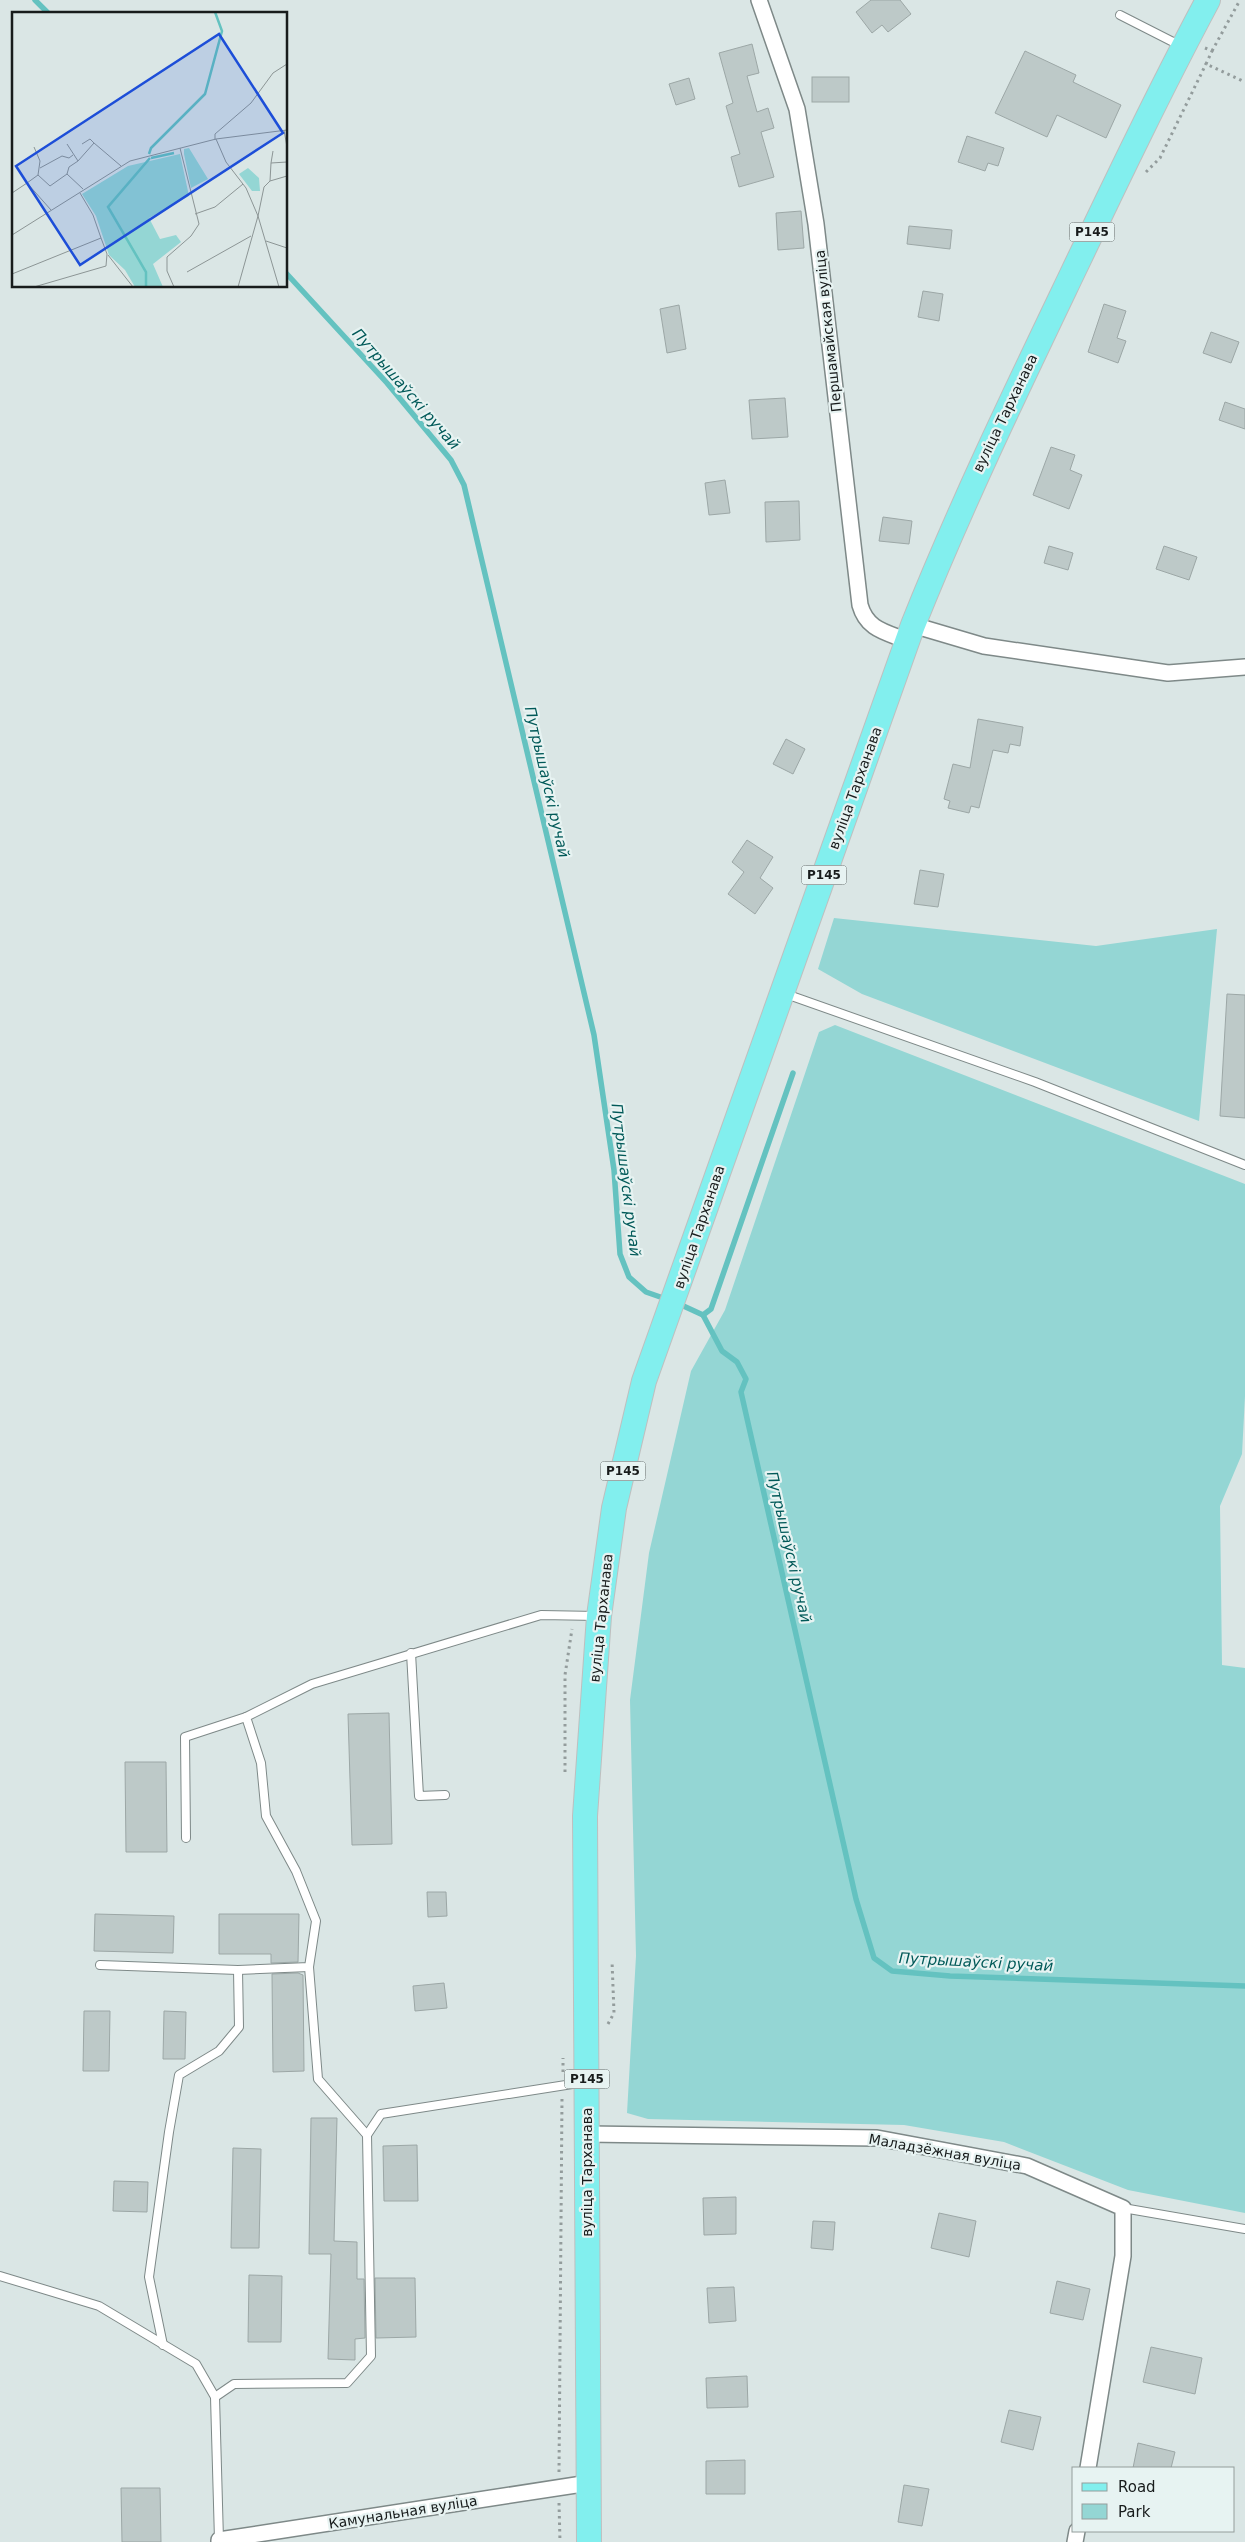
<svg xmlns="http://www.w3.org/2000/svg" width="1245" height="2542" font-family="'DejaVu Sans',sans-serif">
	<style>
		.green { fill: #94d6d4 }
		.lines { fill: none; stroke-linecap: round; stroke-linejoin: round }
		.stream { stroke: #64c2c0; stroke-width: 5.5 }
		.building { fill: #bdc9c8; stroke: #9ca7a6 }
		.service-casing { stroke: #7e8988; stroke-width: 10 }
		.minor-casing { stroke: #7e8988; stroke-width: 18 }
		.primary-casing { stroke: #bebfbf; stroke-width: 26 }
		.path { stroke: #939c9c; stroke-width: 3; stroke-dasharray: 2.5 4; stroke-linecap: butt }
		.service { stroke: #fff; stroke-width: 8 }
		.minor { stroke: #fff; stroke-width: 15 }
		.primary { stroke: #82efee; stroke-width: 24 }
		.labels { text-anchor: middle; stroke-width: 4.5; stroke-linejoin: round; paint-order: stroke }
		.shield { fill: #e7f3f2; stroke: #565c5c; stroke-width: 1 }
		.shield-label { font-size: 12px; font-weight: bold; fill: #181c1c }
		.street-label { font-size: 14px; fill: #181c1c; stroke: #e7f3f2 }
		.water-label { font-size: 15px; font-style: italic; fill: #015958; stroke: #e7f3f2 }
		.inset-river { fill: none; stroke: #64c2c0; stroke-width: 2.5 }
		.inset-road { fill: none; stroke: #8c9595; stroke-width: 1 }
		.view { fill: #1d4ed8; fill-opacity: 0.15; stroke: #1d4ed8; stroke-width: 2.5 }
		.inset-edge { fill: none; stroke: #181c1c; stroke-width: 2.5 }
	</style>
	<rect width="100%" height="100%" fill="#dae6e5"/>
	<g class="green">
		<polygon points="834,918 1096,946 1217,929 1199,1121 862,994 818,969"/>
		<polygon points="835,1025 1245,1184 1245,1396 1242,1454 1220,1506 1222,1665 1245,1668 1245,2213 1128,2190 1004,2142 904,2125 648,2119 627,2113 636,1956 630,1700 649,1553 691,1371 725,1310 819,1032"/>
	</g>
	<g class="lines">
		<g class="stream">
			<polyline points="35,0 49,14"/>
			<polyline points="286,273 387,383 451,460 464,485 594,1035 614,1170 620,1254 629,1277 646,1292 666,1299"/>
			<polyline points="677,1303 703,1315 722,1351 737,1362 746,1379 741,1392 856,1899 874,1958 892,1971 950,1976 1245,1986"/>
			<polyline points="703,1315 711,1309 793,1073"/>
		</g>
	</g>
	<g class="building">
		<polygon points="871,0 900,0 911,14 888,32 882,25 872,33 856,12"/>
		<polygon points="752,44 759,73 747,76 757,112 768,108 774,128 761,132 774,177 739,187 731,157 740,154 726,106 733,103 719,53"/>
		<polygon points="1025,51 1076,75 1073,82 1121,105 1106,138 1057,115 1047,137 995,113"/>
		<rect x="812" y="77" width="37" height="25"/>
		<polygon points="689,78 695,99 676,105 669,84"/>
		<polygon points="967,136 1004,148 998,166 988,163 985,171 958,162"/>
		<polygon points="801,211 804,248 778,250 776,213"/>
		<polygon points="909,226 952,230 950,249 907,244"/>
		<polygon points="923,291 943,294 939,321 918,317"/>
		<polygon points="1104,304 1126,311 1117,338 1126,341 1118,363 1088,352"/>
		<polygon points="679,305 686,349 667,353 660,309"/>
		<polygon points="1211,332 1239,342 1231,363 1203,353"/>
		<polygon points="785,398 788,437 752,439 749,400"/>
		<polygon points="1225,402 1245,409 1245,429 1219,420"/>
		<polygon points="1051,447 1075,455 1070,470 1082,475 1069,509 1033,495"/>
		<polygon points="725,480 730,513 709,515 705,483"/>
		<polygon points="799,501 800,540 766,542 765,502"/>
		<polygon points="883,517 912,521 909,544 879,541"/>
		<polygon points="1049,546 1073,553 1068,570 1044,563"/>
		<polygon points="1164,546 1197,557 1189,580 1156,569"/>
		<polygon points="978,719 1023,727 1020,746 1010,744 1008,753 993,750 979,808 971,806 969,813 948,808 950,801 944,799 953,764 970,768"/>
		<polygon points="786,739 805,749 793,774 773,764"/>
		<polygon points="747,840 773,857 760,878 773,888 755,914 728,894 744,872 732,862"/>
		<polygon points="920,870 944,874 938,907 914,904"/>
		<polygon points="1227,994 1245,995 1245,1118 1220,1116"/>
		<polygon points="389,1713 392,1844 352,1845 348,1714"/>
		<polygon points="125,1762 166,1762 167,1852 126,1852"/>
		<polygon points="427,1892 446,1892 447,1916 428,1917"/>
		<polygon points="95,1914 174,1916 173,1953 94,1951"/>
		<polygon points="219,1914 299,1914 298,1962 271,1963 271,1954 219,1954"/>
		<polygon points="298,1973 303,1975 304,2071 273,2072 272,1974"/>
		<polygon points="444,1983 447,2008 415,2011 413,1986"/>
		<polygon points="84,2011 110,2011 109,2071 83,2071"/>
		<polygon points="164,2011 186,2012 185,2059 163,2059"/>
		<polygon points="311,2118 337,2118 334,2241 357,2242 357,2279 364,2279 365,2338 355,2339 355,2360 328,2359 331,2254 309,2254"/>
		<polygon points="417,2145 418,2201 384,2201 383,2146"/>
		<polygon points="233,2148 261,2149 259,2248 231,2248"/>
		<polygon points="114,2181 148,2182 147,2212 113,2211"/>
		<polygon points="736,2197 736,2234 704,2235 703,2198"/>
		<polygon points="939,2213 976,2221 969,2257 931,2248"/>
		<polygon points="813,2221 835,2222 833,2250 811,2248"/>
		<polygon points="249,2275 282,2276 281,2342 248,2342"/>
		<polygon points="375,2278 415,2278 416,2337 376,2338"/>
		<polygon points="1057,2281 1090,2289 1083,2320 1050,2313"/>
		<polygon points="734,2287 736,2321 709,2323 707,2288"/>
		<polygon points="1151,2347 1202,2358 1195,2394 1143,2382"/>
		<polygon points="747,2376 748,2407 707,2408 706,2378"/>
		<polygon points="1009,2410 1041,2417 1033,2450 1001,2442"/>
		<polygon points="1138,2443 1175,2452 1171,2468 1133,2468"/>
		<polygon points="745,2460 745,2494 706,2494 706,2461"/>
		<polygon points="904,2485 929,2489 922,2526 898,2522"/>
		<polygon points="121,2488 160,2488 161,2542 122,2542"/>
	</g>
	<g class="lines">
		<defs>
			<g id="service">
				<polyline points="1120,15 1181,46"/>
				<polyline points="783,993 1035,1082 1245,1165"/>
				<polyline points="411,1653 419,1796 445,1795"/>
				<polyline points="186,1838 185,1737 246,1717"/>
				<polyline points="100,1965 238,1970 309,1967 316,1921 296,1871 266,1816 261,1763 246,1717 312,1684 541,1615 597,1616"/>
				<polyline points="309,1967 318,2079 367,2135"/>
				<polyline points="1123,2208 1245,2229"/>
				<polyline points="0,2276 99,2306 196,2364 215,2397"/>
				<polyline points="163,2345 149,2277 169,2132 179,2075 219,2051 239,2027 238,1970"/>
				<polyline points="219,2540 215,2397 234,2384 347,2383 371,2356 367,2135 381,2114 585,2082"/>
			</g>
			<g id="minor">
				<path d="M759 0 797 109 816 224 860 605C867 630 886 632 908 641"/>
				<polyline points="913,625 984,646 1168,673 1245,667"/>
				<polyline points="587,2134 877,2138 1027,2166 1123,2208 1123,2256 1088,2468"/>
				<polyline points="219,2542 219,2540 589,2483"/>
				<polyline points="1075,2542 1077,2531"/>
			</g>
			<path id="primary" d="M589 2542 585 1816 599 1616 614 1508 644 1381 913 625C961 505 1016 391 1072 274 1116 182 1160 90 1208 0"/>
		</defs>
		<use href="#service" class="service-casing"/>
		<use href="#minor" class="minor-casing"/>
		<use href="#primary" class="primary-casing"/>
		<g class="path">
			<polyline points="1205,48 1212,51 1206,64 1245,82"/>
			<polyline points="1212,51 1240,0"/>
			<polyline points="1146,172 1160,158 1206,64"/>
			<polyline points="565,1772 565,1675 572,1629"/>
			<polyline points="608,2024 614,2013 612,1961"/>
			<polyline points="563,2072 563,2058"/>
			<polyline points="559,2472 562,2098"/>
			<polyline points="559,2503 560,2542"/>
		</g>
		<use href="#service" class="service"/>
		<use href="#minor" class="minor"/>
		<use href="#primary" class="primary"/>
	</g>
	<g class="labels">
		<g class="shield">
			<rect x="1069.5" y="222.5" width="45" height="19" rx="4"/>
			<rect x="801.5" y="865.5" width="45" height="19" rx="4"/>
			<rect x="600.5" y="1461.5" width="45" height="19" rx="4"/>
			<rect x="564.5" y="2069.5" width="45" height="19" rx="4"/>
		</g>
		<g class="shield-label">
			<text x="1092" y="236">Р145</text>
			<text x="824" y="879">Р145</text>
			<text x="623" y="1475">Р145</text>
			<text x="587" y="2083">Р145</text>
		</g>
		<g class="street-label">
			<text transform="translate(828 331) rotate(-96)" y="5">Першамайская вуліца</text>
			<text transform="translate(1005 413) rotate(-64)" y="5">вуліца Тарханава</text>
			<text transform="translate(855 788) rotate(-70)" y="5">вуліца Тарханава</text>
			<text transform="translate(699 1227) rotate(-71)" y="5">вуліца Тарханава</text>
			<text transform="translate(601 1618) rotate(-84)" y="5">вуліца Тарханава</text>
			<text transform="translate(945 2152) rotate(10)" y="5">Маладзёжная вуліца</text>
			<text transform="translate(587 2172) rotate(-90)" y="5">вуліца Тарханава</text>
			<text transform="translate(403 2512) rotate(-9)" y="5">Камунальная вуліца</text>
		</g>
		<g class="water-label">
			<text transform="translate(406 389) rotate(49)" y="5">Путрышаўскі ручай</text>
			<text transform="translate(547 782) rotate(77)" y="5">Путрышаўскі ручай</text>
			<text transform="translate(626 1180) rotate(83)" y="5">Путрышаўскі ручай</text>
			<text transform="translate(789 1547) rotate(77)" y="5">Путрышаўскі ручай</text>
			<text transform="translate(976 1962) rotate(3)" y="5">Путрышаўскі ручай</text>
		</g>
	</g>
	<g transform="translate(12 12)">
		<rect width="275" height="275" fill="#dae6e5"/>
		<path d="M177 136 196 167 179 176 172 142V137ZM168 142 177 184 137 206 148 227 164 223 169 230 141 252 151 275H123L113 258 97 243 84 204 70 182 116 154ZM236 156 247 166 248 179H240L227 162Z" fill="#94d6d4"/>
		<path class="inset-river" d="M137 142 139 136 193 82 210 19 203 0M139 146 162 141M134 275V260L96 195 138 146"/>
		<path class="inset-road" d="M272 118 275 135M204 127 214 150 234 176 246 204 226 275M203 128V122L239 91 261 61 275 52M55 132 66 149 82 131 109 154M70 132 78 127 82 131M22 135 28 149 26 163M261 139 259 151 275 150M28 156 50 144 57 146 61 143M55 162 71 177M258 169 259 151M15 171 26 163 38 174 55 162 57 155 66 149M0 181 15 171 39 198M183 202 203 195 231 172M0 223 118 149 204 127 275 118M254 229 275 236M96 243 121 275M175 260 239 224M0 262 89 226 81 203 68 181M22 275 94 254 95 242 89 226M162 275 155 259V245L179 224 187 212 168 136M267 275 246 204 252 175 258 169 275 164"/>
		<path class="view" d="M207 22 271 121 68 253 4 154Z"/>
		<rect width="275" height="275" class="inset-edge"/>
	</g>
	<rect x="1072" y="2467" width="162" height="65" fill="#e7f3f2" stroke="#949d9c"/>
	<rect x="1082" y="2483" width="25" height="8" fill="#82efee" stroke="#949d9c"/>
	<text x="1118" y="2492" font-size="15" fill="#181c1c">Road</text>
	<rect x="1082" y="2504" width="25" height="15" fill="#94d6d4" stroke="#949d9c"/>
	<text x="1118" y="2517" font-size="15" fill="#181c1c">Park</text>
</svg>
